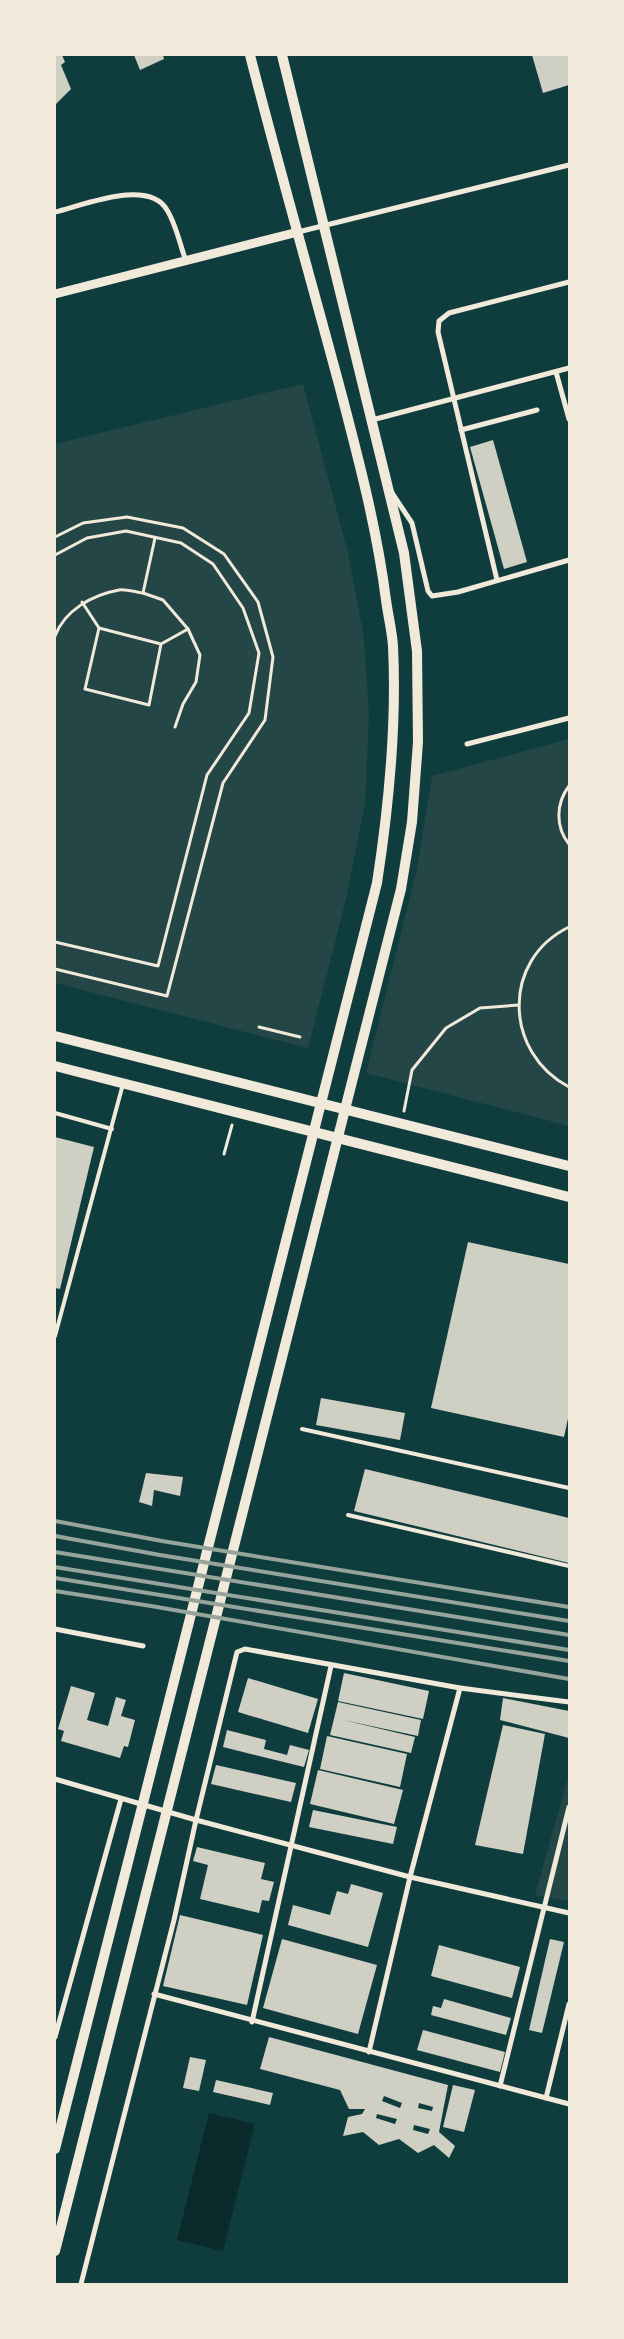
<svg xmlns="http://www.w3.org/2000/svg" width="624" height="2339" font-family="Poppins,sans-serif">
	<style>
		.green { fill: #244646 }
		.water { fill: #0a2a2b }
		.building { fill: #cfcfc3; fill-rule: evenodd }
		.lines { fill: none; stroke-linecap: round; stroke-linejoin: round }
		.path { stroke: #f1e9da; stroke-width: 3 }
		.service { stroke: #f1e9da; stroke-width: 4 }
		.minor { stroke: #f1e9da; stroke-width: 5 }
		.tertiary { stroke: #f1e9da; stroke-width: 9 }
		.secondary { stroke: #f1e9da; stroke-width: 10 }
		.rail { stroke: #97a49c; stroke-width: 4 }
	</style>
	<rect width="100%" height="100%" fill="#0f3d3e"/>
	<g class="green">
		<polygon points="303,384 348,553 364,638 369,717 365,804 347,895 308,1048 55,983 55,444"/>
		<polygon points="569,739 569,1126 366,1073 417,869 432,776"/>
		<polygon points="569,1775 569,1901 535,1895"/>
	</g>
	<polygon class="water" points="209,2113 255,2124 223,2251 177,2240"/>
	<g class="building">
		<polygon points="55,55 62,55 65,62 61,65 71,89 55,105"/>
		<polygon points="134,55 163,55 164,59 140,70"/>
		<polygon points="532,55 569,55 569,85 543,93"/>
		<polygon points="493,440 527,562 504,569 470,447"/>
		<polygon points="55,1137 94,1147 60,1289 55,1288"/>
		<polygon points="468,1242 569,1264 569,1414 564,1437 431,1408"/>
		<polygon points="321,1398 405,1413 400,1440 316,1425"/>
		<polygon points="365,1469 569,1518 569,1563 354,1511"/>
		<polygon points="146,1473 183,1477 180,1496 154,1490 152,1506 139,1502"/>
		<polygon points="344,1673 429,1691 423,1719 338,1701"/>
		<polygon points="248,1678 318,1699 308,1733 238,1712"/>
		<polygon points="71,1686 95,1693 87,1720 108,1726 116,1697 126,1700 121,1716 135,1720 128,1747 124,1746 120,1758 61,1741 64,1731 58,1729"/>
		<polygon points="503,1698 569,1711 569,1738 500,1720"/>
		<polygon points="338,1702 421,1720 418,1736 343,1720 415,1737 411,1753 330,1735"/>
		<polygon points="503,1725 545,1734 523,1854 475,1845"/>
		<polygon points="227,1730 266,1740 264,1749 287,1755 290,1745 309,1750 304,1767 223,1747"/>
		<polygon points="327,1736 407,1754 400,1787 320,1769"/>
		<polygon points="216,1765 296,1783 291,1802 211,1784"/>
		<polygon points="318,1770 403,1790 394,1824 310,1804"/>
		<polygon points="313,1810 397,1827 393,1844 309,1827"/>
		<polygon points="197,1847 265,1863 261,1879 274,1882 269,1901 262,1900 259,1913 200,1899 208,1865 193,1861"/>
		<polygon points="351,1884 383,1893 368,1947 288,1925 293,1905 330,1915 337,1891 348,1894"/>
		<polygon points="180,1915 263,1935 247,2005 163,1986"/>
		<polygon points="282,1939 377,1965 358,2034 263,2008"/>
		<polygon points="550,1939 564,1942 542,2033 529,2030"/>
		<polygon points="439,1945 520,1967 512,1998 431,1976"/>
		<polygon points="444,1999 511,2018 506,2035 431,2015 433,2006 441,2008"/>
		<polygon points="423,2030 505,2052 500,2072 417,2050"/>
		<path d="M269 2037 448 2085 439 2132 455 2146 449 2158 434 2145 418 2153 399 2139 379 2145 363 2132 343 2136 348 2117 362 2114 365 2109H349L340 2090 260 2069ZM384 2096 402 2103 400 2108 382 2101ZM419 2103 433 2107 432 2111 418 2108ZM377 2114 397 2119 395 2124 376 2118ZM414 2125 430 2129 428 2134 413 2130Z"/>
		<polygon points="190,2057 206,2060 199,2091 183,2088"/>
		<polygon points="216,2080 273,2093 270,2105 213,2092"/>
		<polygon points="453,2085 475,2090 464,2132 443,2127"/>
	</g>
	<g class="lines">
		<g class="path">
			<polyline points="55,537 83,523 127,517 183,528 224,554 258,602 273,657 265,720 223,783 167,996 55,969"/>
			<polyline points="55,555 87,538 126,531 181,543 213,564 243,608 259,653 249,713 207,775 158,966 55,942"/>
			<polyline points="143,593 163,600 188,629 200,655 196,682 183,704 175,727"/>
			<polyline points="82,602 99,628"/>
			<path d="M55 636C65 610 92 595 119 590 126 589 135 592 143 593L155 538"/>
			<polyline points="161,644 149,705 85,689 99,628 161,644 188,629"/>
			<path d="M569 786C556 803 555 827 569 844"/>
			<path d="M569 927C501 960 504 1053 569 1087"/>
			<polyline points="259,1027 300,1037"/>
			<polyline points="404,1111 412,1070 446,1028 480,1008 519,1005"/>
			<polyline points="224,1154 232,1125"/>
		</g>
		<g class="service">
			<polyline points="55,1113 112,1129"/>
			<polyline points="55,1336 123,1084"/>
			<polyline points="302,1429 569,1488"/>
			<polyline points="348,1515 569,1566"/>
		</g>
		<g class="minor">
			<path d="M55 212C84 205 149 178 167 210 176 224 180 245 186 261"/>
			<polyline points="298,232 569,165"/>
			<polyline points="556,372 569,419"/>
			<polyline points="372,420 569,368"/>
			<polyline points="461,430 537,410"/>
			<polyline points="392,493 412,523 428,591 432,596 458,592 569,560"/>
			<polyline points="497,580 438,332 439,321 449,313 569,282"/>
			<polyline points="467,744 569,718"/>
			<polyline points="55,1629 143,1646"/>
			<polyline points="55,1779 196,1820 410,1877 569,1913"/>
			<polyline points="154,1994 569,2104"/>
			<polyline points="252,2022 331,1666"/>
			<polyline points="55,2037 121,1799"/>
			<polyline points="369,2052 410,1877 460,1688"/>
			<polyline points="500,2086 569,1807"/>
			<polyline points="546,2098 569,2004"/>
			<polyline points="81,2284 174,1920 196,1820 237,1652 245,1649 460,1688 569,1702"/>
		</g>
		<polyline class="tertiary" points="55,294 298,232"/>
		<g class="secondary">
			<polyline points="55,1036 569,1166"/>
			<polyline points="55,1066 569,1197"/>
			<path d="M55 2149 377 883C389 805 397 726 393 646 392 631 388 615 386 600 377 529 359 461 341 392 311 280 279 168 250 55"/>
			<polyline points="55,2251 401,889 412,822 418,742 417,651 404,553 282,55"/>
		</g>
		<g class="rail">
			<polyline points="55,1521 162,1541 569,1607"/>
			<polyline points="55,1536 160,1555 569,1621"/>
			<polyline points="55,1552 569,1635"/>
			<polyline points="55,1567 569,1650"/>
			<polyline points="55,1578 569,1661"/>
			<polyline points="55,1591 151,1606 569,1679"/>
		</g>
	</g>
	<rect width="624" height="2339" fill="none" stroke="#f1e9da" stroke-width="112"/>
</svg>
